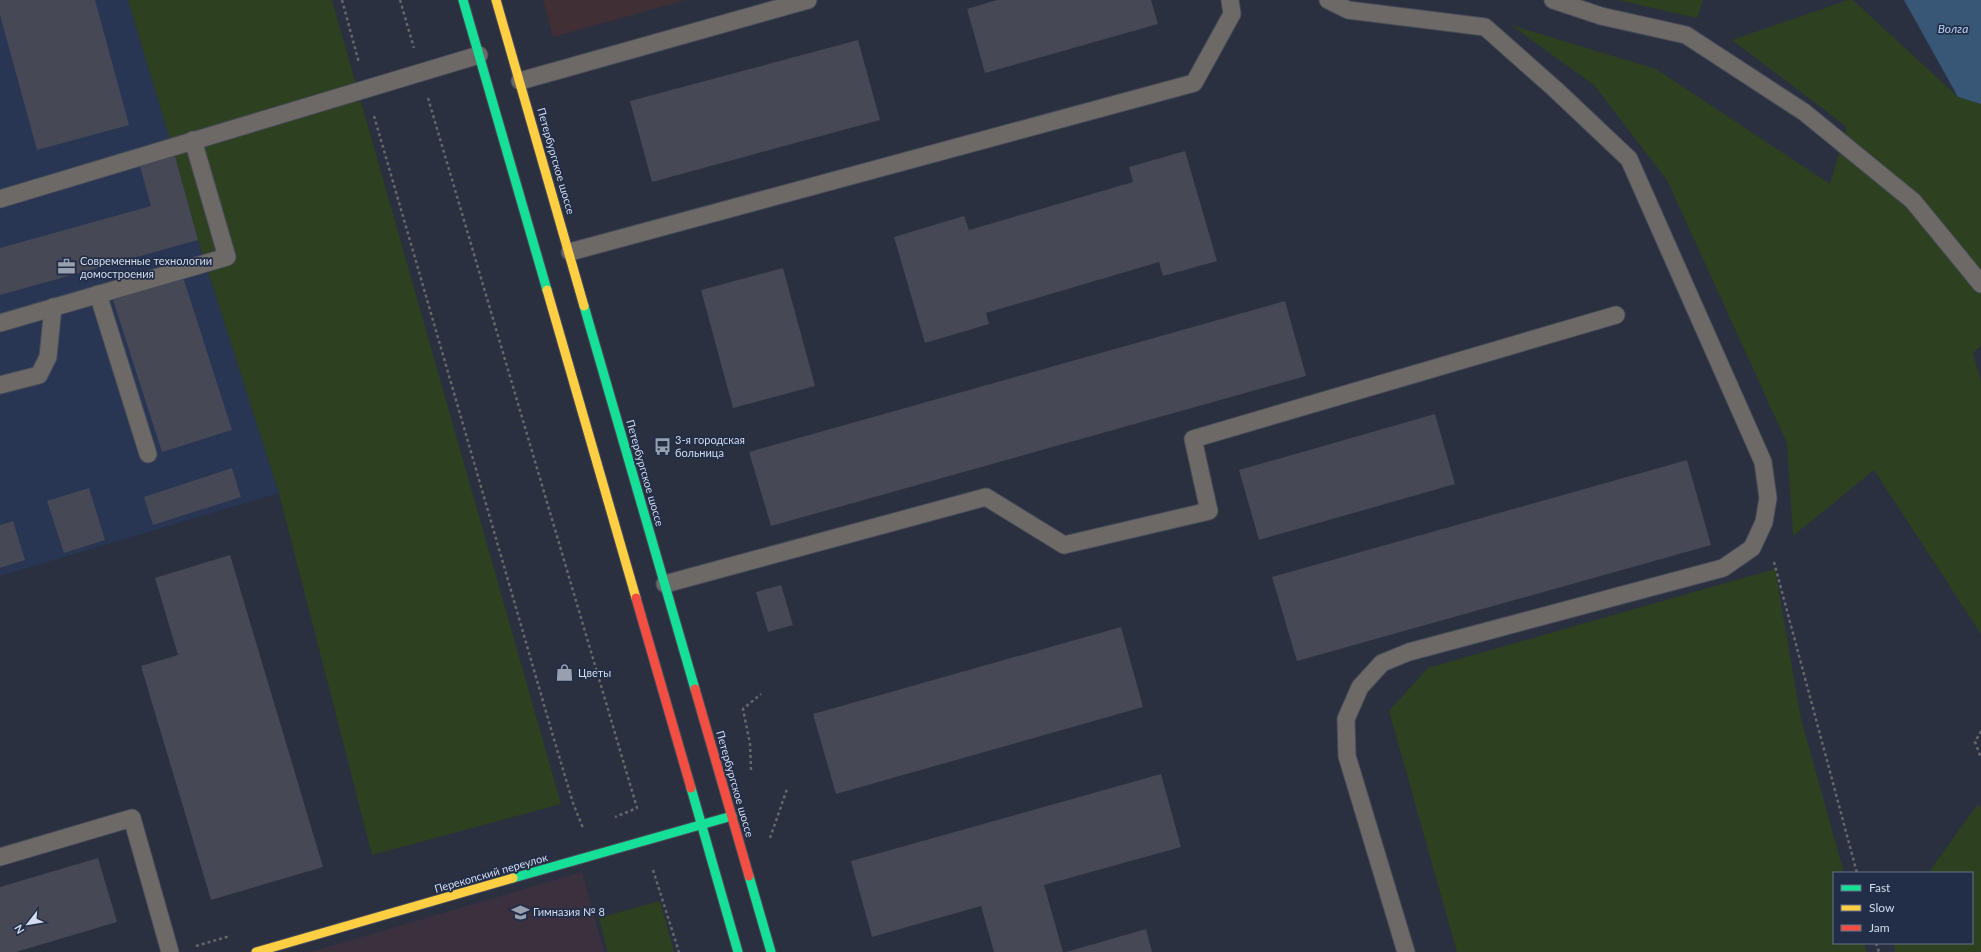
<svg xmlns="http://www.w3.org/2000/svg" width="1981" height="952" font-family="Lato,sans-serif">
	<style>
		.built { fill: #283653 }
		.education { fill: #3b303e }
		.medical { fill: #402f35 }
		.green { fill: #2d401f }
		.water { fill: #385777 }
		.building { fill: #464855 }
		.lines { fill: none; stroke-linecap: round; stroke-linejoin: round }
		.lane-casing { stroke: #474c59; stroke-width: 19 }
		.fast-casing { stroke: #474c59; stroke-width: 11 }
		.slow-casing { stroke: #474c59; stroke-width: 11 }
		.jam-casing { stroke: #474c59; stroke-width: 11 }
		.path { stroke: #66676b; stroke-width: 2.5; stroke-dasharray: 3 3; stroke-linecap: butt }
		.lane { stroke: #6c6966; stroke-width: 17 }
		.fast { stroke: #16e098; stroke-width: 9 }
		.slow { stroke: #ffcf43; stroke-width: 9 }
		.jam { stroke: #f24e42; stroke-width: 9 }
		.labels { text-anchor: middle; stroke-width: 3.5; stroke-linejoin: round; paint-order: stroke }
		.street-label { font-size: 11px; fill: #d3dcec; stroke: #222d47 }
		.poi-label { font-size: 11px; fill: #d3dcec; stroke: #222d47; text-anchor: start }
		.water-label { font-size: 12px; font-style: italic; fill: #b3d4f5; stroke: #222d47 }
	</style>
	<rect width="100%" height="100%" fill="#2a303f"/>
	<polygon class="built" points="0,0 128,0 175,156 198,240 279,493 0,576"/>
	<polygon class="education" points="582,872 604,952 310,952"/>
	<polygon class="medical" points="543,0 686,0 553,37"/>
	<g class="green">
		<polygon points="128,0 332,0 561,804 372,855 279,493 198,240 175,156"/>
		<polygon points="1618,0 1703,0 1697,18"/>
		<polygon points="1848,0 1853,0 1958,97 1981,104 1981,345 1973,353 1981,382 1981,634 1874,470 1793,536 1787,443 1667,180 1594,85 1511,25 1656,69 1830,184 1847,127 1732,40"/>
		<polygon points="1775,569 1801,719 1844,873 1834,873 1834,943 1864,943 1867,952 1457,952 1389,711 1428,668"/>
		<polygon points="1978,804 1981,807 1981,952 1895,952 1893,943 1972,943 1972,873 1928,873"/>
		<polygon points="660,901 674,952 608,952 599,918"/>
	</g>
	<polygon class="water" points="1904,0 1981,0 1981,104 1958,97"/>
	<g class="building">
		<polygon points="0,0 95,0 129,125 37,150 0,15"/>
		<polygon points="997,0 1151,0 1158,24 985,73 967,9"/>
		<polygon points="858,40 880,120 652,182 630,101"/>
		<polygon points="1185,151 1217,261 1163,276 1159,262 986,313 989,324 925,343 894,237 964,216 969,230 1133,182 1129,167"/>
		<polygon points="175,156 198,240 0,295 0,248 151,206 140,166"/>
		<polygon points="783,268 815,386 733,408 701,290"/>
		<polygon points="183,277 232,430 162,452 113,300"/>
		<polygon points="1285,301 1306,376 771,526 749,452"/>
		<polygon points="1435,414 1455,484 1259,540 1239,470"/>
		<polygon points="1687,460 1711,545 1297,661 1272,577"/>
		<polygon points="232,468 241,497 153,525 144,497"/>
		<polygon points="89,488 105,540 64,553 47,501"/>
		<polygon points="13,521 25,560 0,568 0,525"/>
		<polygon points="230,555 323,867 211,900 141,666 178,655 155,578"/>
		<polygon points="781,585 793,625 768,632 756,592"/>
		<polygon points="1121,627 1143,707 836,794 813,714"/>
		<polygon points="1161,774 1181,847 1044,885 1063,952 994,952 981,906 872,937 851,861"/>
		<polygon points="98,858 117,922 16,952 0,952 0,887"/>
		<polygon points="1146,929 1152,952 1066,952"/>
	</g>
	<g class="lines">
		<defs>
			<g id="lane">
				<polyline points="1328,0 1348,10 1485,27 1555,89 1629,159 1763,462 1768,498 1764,522 1752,548 1723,568 1409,652 1382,663 1360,687 1346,719 1347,756 1406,952"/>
				<polyline points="1553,0 1601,16 1686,35 1804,112 1913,201 1981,284"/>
				<polyline points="520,81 808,0"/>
				<polyline points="0,199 479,55"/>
				<polyline points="570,252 1194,83 1232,14 1230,0"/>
				<polyline points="98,294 148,454"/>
				<polyline points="0,323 227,257 193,140"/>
				<polyline points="0,385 39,375 48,357 53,307"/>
				<polyline points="665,584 986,497 1064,545 1209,511 1193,439 1616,315"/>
				<polyline points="0,857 132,818 170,952"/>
			</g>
			<g id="fast">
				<polyline points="463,0 547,290"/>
				<polyline points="584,306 695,689"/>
				<polyline points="691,788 738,952"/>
				<polyline points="749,876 771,952"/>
				<polyline points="513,878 732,816"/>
			</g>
			<g id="slow">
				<polyline points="496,0 584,306"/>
				<polyline points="547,290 636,598"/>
				<polyline points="256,952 513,878"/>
			</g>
			<g id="jam">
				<polyline points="636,598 691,788"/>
				<polyline points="695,689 749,876"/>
			</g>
		</defs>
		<use href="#lane" class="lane-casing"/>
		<use href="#fast" class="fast-casing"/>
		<use href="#slow" class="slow-casing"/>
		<use href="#jam" class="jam-casing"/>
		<g class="path">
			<polyline points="342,0 359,63"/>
			<polyline points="400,0 414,48"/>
			<polyline points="428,98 637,808 615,817"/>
			<polyline points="374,116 553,736 573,803 583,828"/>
			<polyline points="1774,562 1857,873"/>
			<polyline points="1981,731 1975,742 1981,758"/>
			<polyline points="751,770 750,744 743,709 761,694"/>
			<polyline points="770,838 787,789"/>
			<polyline points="653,870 679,952"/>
			<polyline points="1876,943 1879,952"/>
			<polyline points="196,946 230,936"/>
		</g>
		<use href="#lane" class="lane"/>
		<use href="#fast" class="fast"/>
		<use href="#slow" class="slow"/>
		<use href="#jam" class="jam"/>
	</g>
	<defs>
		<symbol id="office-bare" viewBox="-9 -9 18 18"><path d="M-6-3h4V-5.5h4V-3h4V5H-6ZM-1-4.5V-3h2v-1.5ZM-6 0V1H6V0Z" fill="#98a0af" stroke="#222d47" stroke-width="2.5" paint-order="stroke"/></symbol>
		<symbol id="bus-bare" viewBox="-9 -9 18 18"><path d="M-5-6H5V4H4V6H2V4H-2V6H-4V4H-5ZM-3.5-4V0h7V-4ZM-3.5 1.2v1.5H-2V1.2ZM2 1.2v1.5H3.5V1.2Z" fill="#98a0af" stroke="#222d47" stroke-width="2.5" paint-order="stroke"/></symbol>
		<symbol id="shop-bare" viewBox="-9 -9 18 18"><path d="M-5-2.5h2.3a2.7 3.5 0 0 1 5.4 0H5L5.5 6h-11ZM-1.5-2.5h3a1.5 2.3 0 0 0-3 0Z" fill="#98a0af" stroke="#222d47" stroke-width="2.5" paint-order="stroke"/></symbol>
		<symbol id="school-bare" viewBox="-9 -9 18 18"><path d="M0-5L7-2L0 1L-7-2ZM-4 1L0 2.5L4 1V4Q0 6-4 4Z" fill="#98a0af" stroke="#222d47" stroke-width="2.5" paint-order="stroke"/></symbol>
	</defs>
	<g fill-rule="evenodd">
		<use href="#office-bare" x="54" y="254" width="25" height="25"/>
		<use href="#bus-bare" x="650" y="434" width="25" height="25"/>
		<use href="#shop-bare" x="552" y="660" width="25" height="25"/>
		<use href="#school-bare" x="508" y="900" width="25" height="25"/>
	</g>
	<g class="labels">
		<g class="street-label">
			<text transform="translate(556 161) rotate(74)" y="4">Петербургское шоссе</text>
			<text transform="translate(645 473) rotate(74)" y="4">Петербургское шоссе</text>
			<text transform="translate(735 784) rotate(74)" y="4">Петербургское шоссе</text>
			<text transform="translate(491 873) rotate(-16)" y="4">Перекопский переулок</text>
		</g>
		<g class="poi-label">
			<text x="80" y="265">Современные технологии<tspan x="80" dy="13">домостроения</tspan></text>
			<text x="675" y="444">3-я городская<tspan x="675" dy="13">больница</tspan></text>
			<text x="578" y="677">Цветы</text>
			<text x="533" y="916">Гимназия № 8</text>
		</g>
		<g class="water-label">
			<text x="1953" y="33">Волга</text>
		</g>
	</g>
	<rect x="1833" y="872" width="140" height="72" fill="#222d47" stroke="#697389"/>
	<rect x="1841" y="885" width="20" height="6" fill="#16e098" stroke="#697389"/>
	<text x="1869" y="892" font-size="12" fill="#d3dcec">Fast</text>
	<rect x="1841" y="905" width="20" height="6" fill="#ffcf43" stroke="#697389"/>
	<text x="1869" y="912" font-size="12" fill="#d3dcec">Slow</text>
	<rect x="1841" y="925" width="20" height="6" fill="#f24e42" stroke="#697389"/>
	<text x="1869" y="932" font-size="12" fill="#d3dcec">Jam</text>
	<g transform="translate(28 924) rotate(239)" stroke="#222d47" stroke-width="3" paint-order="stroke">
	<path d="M0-3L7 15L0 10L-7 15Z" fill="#d3dcec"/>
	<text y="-6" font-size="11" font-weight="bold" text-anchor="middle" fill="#d3dcec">N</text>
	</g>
</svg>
